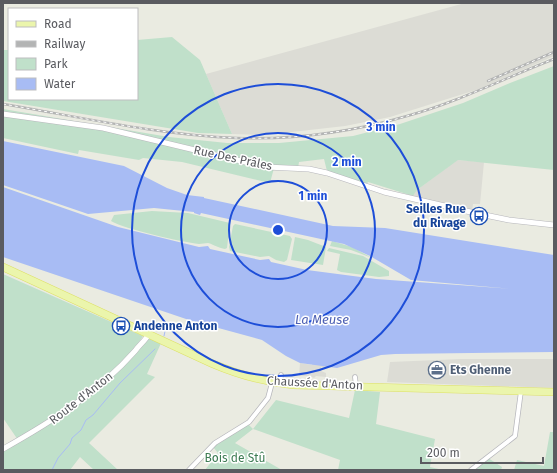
<svg xmlns="http://www.w3.org/2000/svg" width="557" height="473" font-family="'Fira Sans',sans-serif">
	<style>
		.industrial { fill: #dcdcd5 }
		.green { fill: #c0e0ca }
		.water { fill: #a8bcf4 }
		.lines { fill: none; stroke-linecap: round; stroke-linejoin: round }
		.stream { stroke: #a8bcf4; stroke-width: 1 }
		.minor-casing { stroke: #b7b7bc; stroke-width: 5.5 }
		.tertiary-casing { stroke: #b7b7bc; stroke-width: 6 }
		.primary-casing { stroke: #dde065; stroke-width: 8 }
		.minor { stroke: #fff; stroke-width: 4 }
		.tertiary { stroke: #fff; stroke-width: 5 }
		.primary { stroke: #ebf5ac; stroke-width: 7 }
		.rail-casing { stroke: #b3b4b4; stroke-width: 2.5 }
		.rail { stroke: #fff; stroke-width: 1; stroke-dasharray: 3; stroke-linecap: butt }
		.ring { fill: none; stroke: #1d4ed8; stroke-width: 2 }
		.labels { text-anchor: middle; stroke-width: 3; stroke-linejoin: round; paint-order: stroke }
		.street-label { font-size: 12px; fill: #5a5b60; stroke: #fff }
		.transit-label { font-size: 12px; font-weight: bold; fill: #164399; stroke: #fff; text-anchor: end }
		.service-label { font-size: 12px; font-weight: bold; fill: #4e5e75; stroke: #fff; text-anchor: start }
		.park-label { font-size: 12px; fill: #3d7c53; stroke: #fff }
		.water-label { font-size: 13px; font-style: italic; fill: #4e61b4; stroke: #fff }
		.centre { fill: #1d4ed8; stroke: #fff; stroke-width: 2 }
		.ring-label { font-size: 12px; text-anchor: middle; font-weight: bold; fill: #1d4ed8; stroke: #fff; stroke-width: 3; stroke-linejoin: round; paint-order: stroke }
	</style>
	<rect width="100%" height="100%" fill="#eaebe1"/>
	<g class="industrial">
		<polygon points="465,3 554,3 554,56 479,89 390,117 345,126 265,135 232,134 206,74"/>
		<polygon points="457,160 484,162 480,204 473,204 472,211 413,196 417,190"/>
		<polygon points="315,348 328,352 327,368 321,367 321,371 326,373 326,377 316,376 314,378 310,376 299,376 300,363 312,365"/>
		<polygon points="461,359 554,359 554,388 387,382 390,362"/>
	</g>
	<g class="green">
		<polygon points="172,37 200,60 232,134 198,133 3,101 3,50 9,50 9,99 137,99 137,40"/>
		<polygon points="554,66 554,170 458,160 417,190 413,196 368,182 366,185 327,171 324,159 299,162 298,168 274,168 270,183 182,162 143,158 139,160 79,150 78,154 3,138 3,109 169,137 227,143 279,143 353,136 400,124 463,103 510,83"/>
		<path d="M152 211 188 213 230 223 227 248 225 249C219 248 210 243 208 243 205 243 202 244 199 244 182 242 124 229 111 221L114 215Z"/>
		<polygon points="235,224 290,236 292,239 287,260 284,262 276,260 269,256 260,257 230,251 229,247 233,226"/>
		<polygon points="295,237 308,240 326,247 323,265 291,260"/>
		<polygon points="332,241 352,247 372,258 351,250 330,246"/>
		<polygon points="329,248 363,256 389,271 389,276 379,277 341,272 337,270 340,254 327,251"/>
		<polygon points="3,274 143,336 136,347 147,338 162,341 147,374 155,377 89,443 118,470 94,470 80,457 70,470 3,470 3,449 18,440 3,418"/>
		<polygon points="355,390 380,392 376,424 435,439 430,467 443,470 338,470 340,460 253,429 235,443 282,470 205,470 218,453 213,447 248,424 253,429 276,400 349,418"/>
		<polygon points="550,432 554,432 554,470 514,470 517,460 544,466"/>
		<polygon points="488,458 502,467 501,470 473,470"/>
	</g>
	<polygon class="water" points="3,141 124,166 167,188 187,195 204,197 204,198 333,226 385,228 554,255 554,352 395,354 381,355 337,368 300,363 286,356 262,340 189,320 3,257 3,187 118,227 199,247 208,246 210,249 260,260 269,259 271,262 307,270 376,279 514,289 411,280 370,256 344,244 201,213 200,215 194,213 194,212 154,208 88,214 3,185"/>
	<g class="lines">
		<g class="stream">
			<polyline points="164,336 166,327"/>
			<polyline points="52,470 58,458 70,444 72,438 81,430 86,420 93,415 120,383 155,349"/>
		</g>
		<defs>
			<g id="minor">
				<polyline points="355,377 356,386"/>
				<polyline points="280,384 281,375"/>
				<polyline points="189,470 215,443 249,422 268,398 272,383"/>
				<polyline points="471,470 515,436 521,391"/>
			</g>
			<g id="tertiary">
				<polyline points="3,114 103,128 266,167 309,169 327,173 384,192 475,213 509,220 554,225"/>
				<path d="M3 449C51 422 99 392 135 351 139 345 145 341 149 334"/>
			</g>
			<path id="primary" d="M3 267 213 364C239 375 265 382 293 385L554 392"/>
		</defs>
		<use href="#minor" class="minor-casing"/>
		<use href="#tertiary" class="tertiary-casing"/>
		<use href="#primary" class="primary-casing"/>
		<use href="#minor" class="minor"/>
		<use href="#tertiary" class="tertiary"/>
		<use href="#primary" class="primary"/>
		<defs>
			<g id="rail">
				<polyline points="488,81 554,52"/>
				<path d="M3 104C80 117 159 135 237 138 294 140 352 132 407 116 458 102 505 78 554 59"/>
			</g>
		</defs>
		<use href="#rail" class="rail-casing"/>
		<use href="#rail" class="rail"/>
	</g>
	<g class="ring">
		<circle cx="278" cy="230" r="49"/>
		<circle cx="278" cy="230" r="97"/>
		<circle cx="278" cy="230" r="146"/>
	</g>
	<defs>
		<symbol id="bus-ring" viewBox="-11 -11 22 22"><circle r="9.5" fill="#fff" stroke="#1a4fb4" stroke-width="1.5"/><path d="M-5-6H5V4H4V6H2V4H-2V6H-4V4H-5ZM-3.5-4V0h7V-4ZM-3.5 1.2v1.5H-2V1.2ZM2 1.2v1.5H3.5V1.2Z" fill="#1a4fb4"/></symbol>
		<symbol id="office-ring" viewBox="-11 -11 22 22"><circle r="9.5" fill="#fff" stroke="#5c6f8a" stroke-width="1.5"/><path d="M-6-3h4V-5.5h4V-3h4V5H-6ZM-1-4.5V-3h2v-1.5ZM-6 0V1H6V0Z" fill="#5c6f8a"/></symbol>
	</defs>
	<g fill-rule="evenodd">
		<use href="#bus-ring" x="469" y="206" width="20" height="20"/>
		<use href="#bus-ring" x="111" y="316" width="20" height="20"/>
		<use href="#office-ring" x="427" y="360" width="20" height="20"/>
	</g>
	<g class="labels">
		<g class="street-label">
			<text transform="translate(233 158) rotate(12)" y="4">Rue Des Prâles</text>
			<text transform="translate(315 383) rotate(3)" y="4">Chaussée d'Anton</text>
			<text transform="translate(81 398) rotate(-38)" y="4">Route d'Anton</text>
		</g>
		<g class="transit-label">
			<text x="466" y="213">Seilles Rue<tspan x="466" dy="14">du Rivage</tspan></text>
			<text x="134" y="330" text-anchor="start">Andenne Anton</text>
		</g>
		<g class="service-label">
			<text x="450" y="374">Ets Ghenne</text>
		</g>
		<g class="park-label">
			<text x="235" y="462">Bois de Stû</text>
		</g>
		<g class="water-label">
			<text x="322" y="324">La Meuse</text>
		</g>
	</g>
	<circle cx="278" cy="230" r="6" class="centre"/>
	<g class="ring-label">
		<text x="381" y="131">3 min</text>
		<text x="347" y="166">2 min</text>
		<text x="313" y="200">1 min</text>
	</g>
	<rect width="557" height="473" fill="none" stroke="#5a5b60" stroke-width="8"/>
	<rect x="8" y="8" width="130" height="92" fill="#ffffff" stroke="#bdbdbf"/>
	<rect x="16" y="21" width="20" height="6" fill="#ebf5ac" stroke="#bdbdbf"/>
	<text x="44" y="28" font-size="12" fill="#5a5b60">Road</text>
	<rect x="16" y="41" width="20" height="6" fill="#b3b4b4" stroke="#bdbdbf"/>
	<text x="44" y="48" font-size="12" fill="#5a5b60">Railway</text>
	<rect x="16" y="58" width="20" height="12" fill="#c0e0ca" stroke="#bdbdbf"/>
	<text x="44" y="68" font-size="12" fill="#5a5b60">Park</text>
	<rect x="16" y="78" width="20" height="12" fill="#a8bcf4" stroke="#bdbdbf"/>
	<text x="44" y="88" font-size="12" fill="#5a5b60">Water</text>
	<path d="M421 457v6h122v-6" fill="none" stroke="#5a5b60" stroke-width="2"/>
	<text x="427" y="457" font-size="12" fill="#5a5b60" stroke="#ffffff" stroke-width="3" paint-order="stroke">200 m</text>
</svg>
